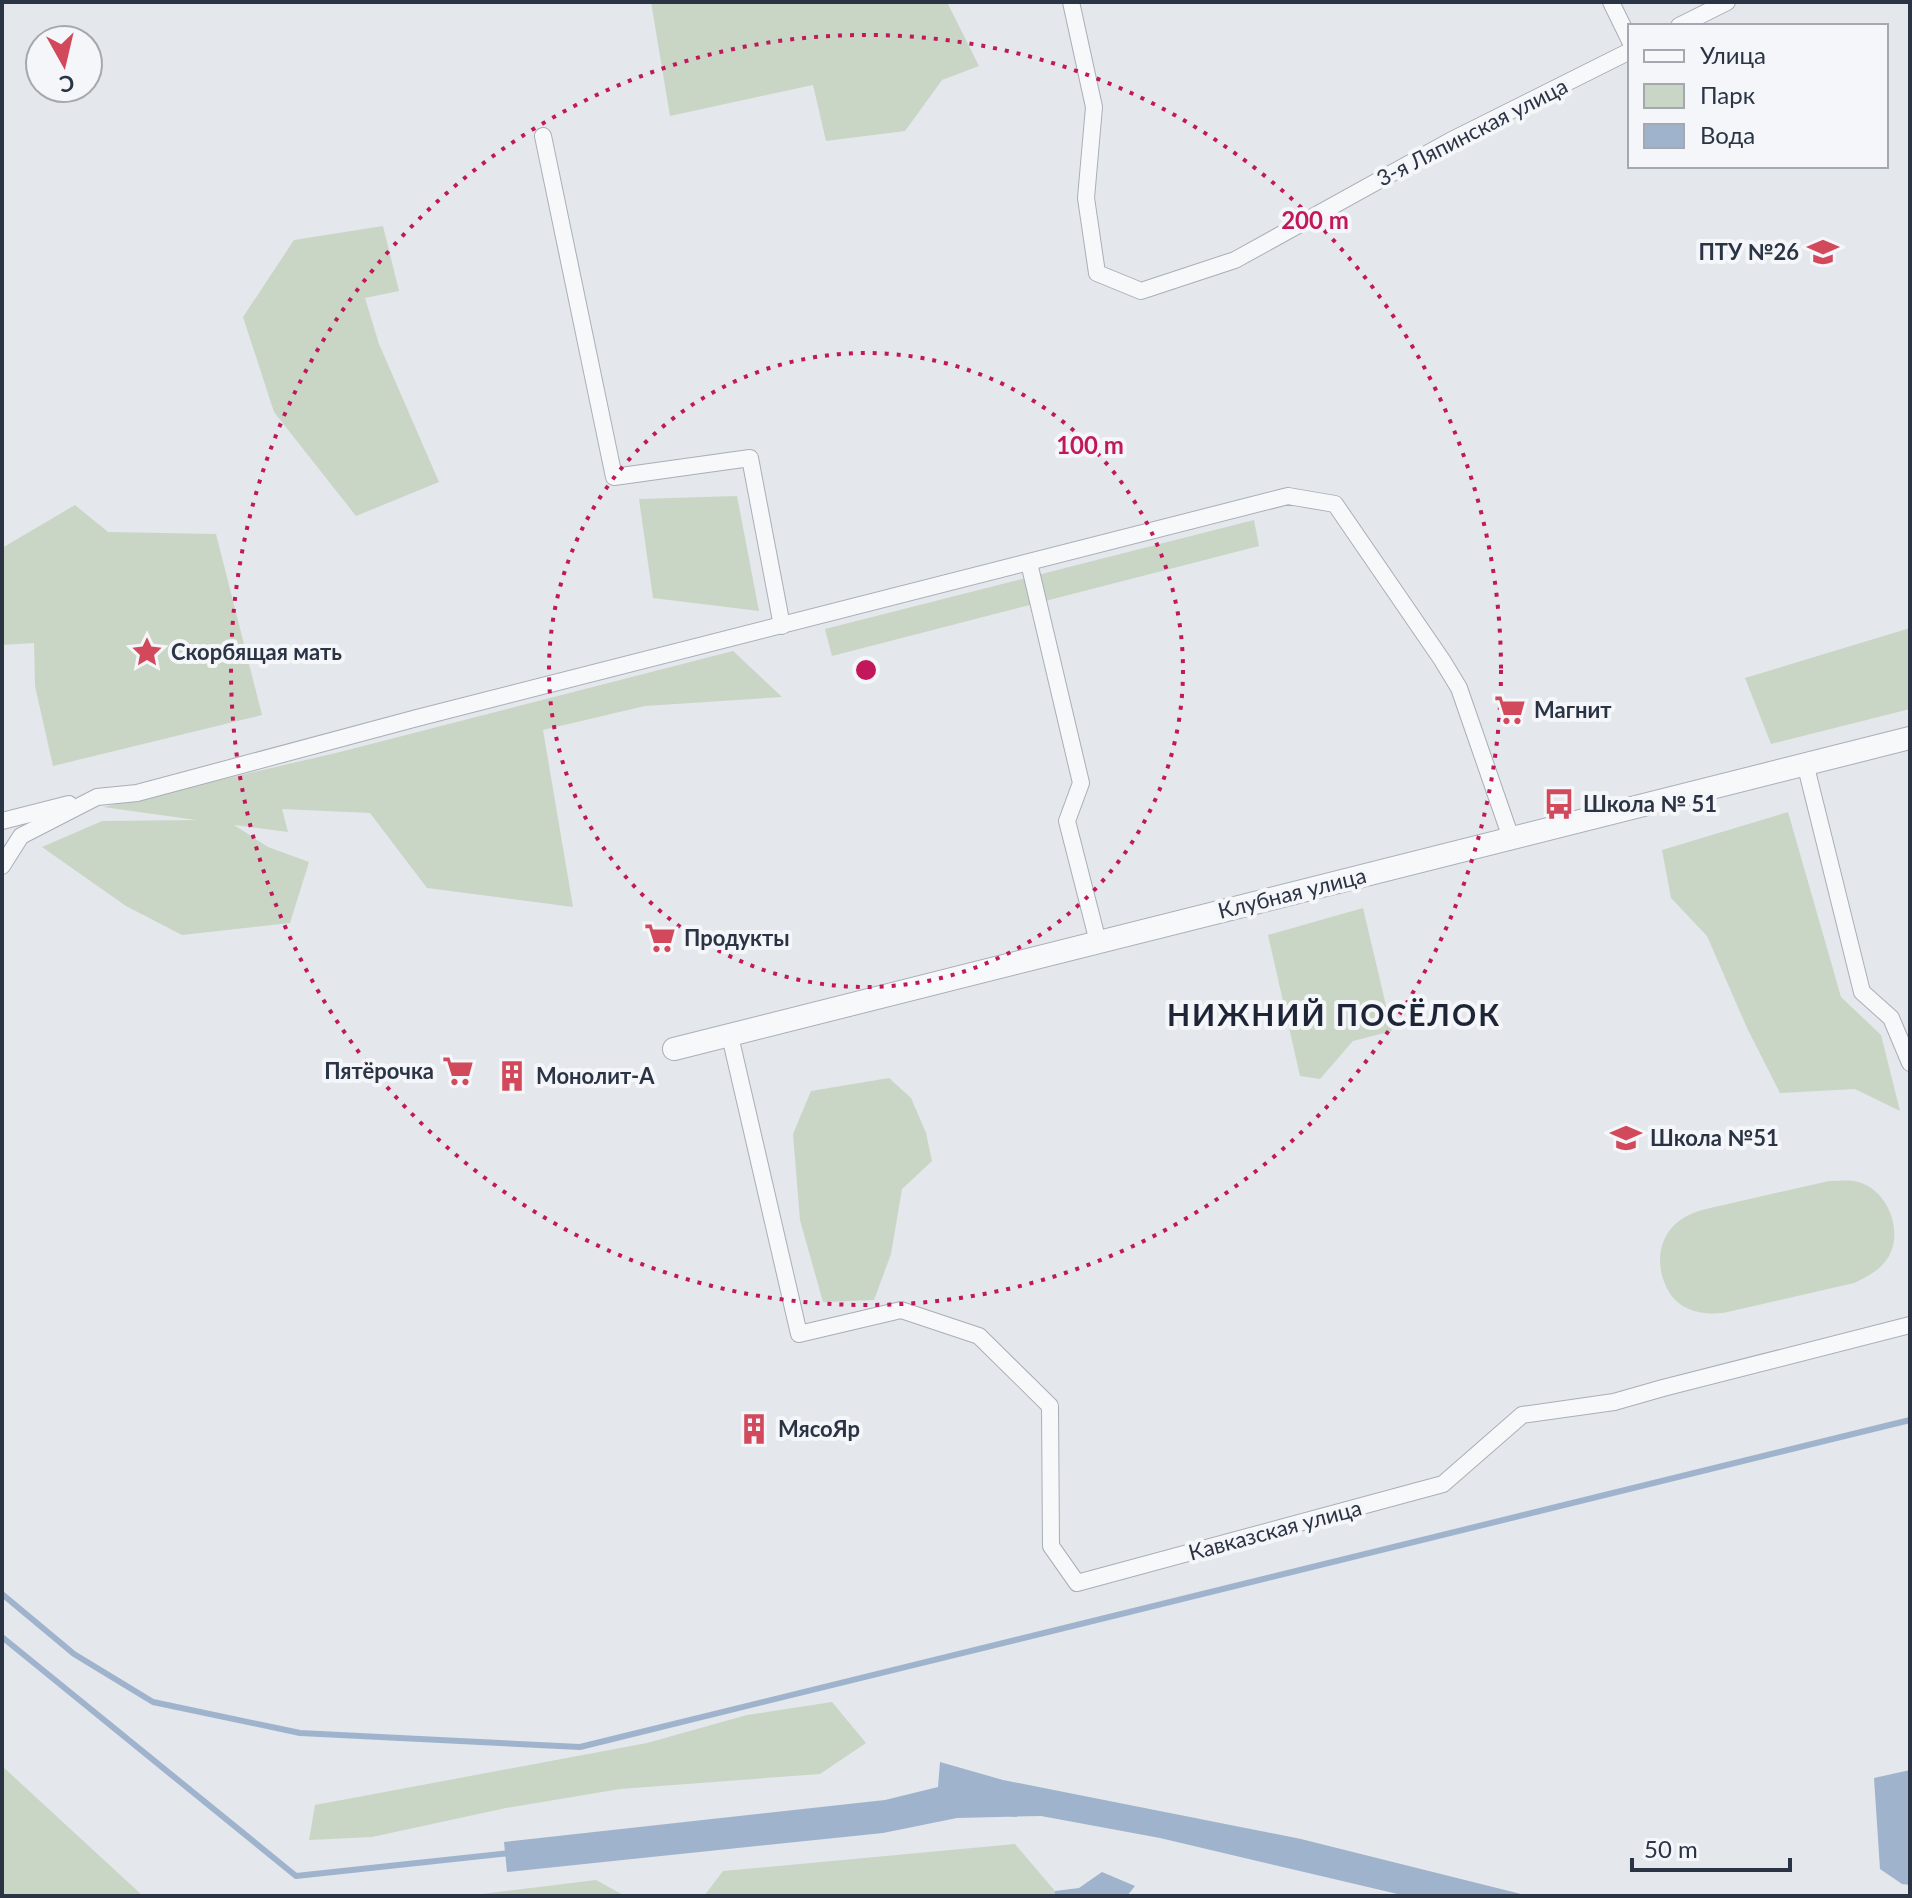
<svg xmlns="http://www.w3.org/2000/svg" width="1912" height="1898" font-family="Lato,sans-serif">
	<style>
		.green { fill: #c9d6c5 }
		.water { fill: #9fb4cc }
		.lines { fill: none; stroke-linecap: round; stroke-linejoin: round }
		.stream { stroke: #9fb4cc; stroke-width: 6 }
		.minor-casing { stroke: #a9aeb7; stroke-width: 18 }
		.tertiary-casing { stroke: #a9aeb7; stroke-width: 24 }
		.minor { stroke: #f7f8fa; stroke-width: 16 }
		.tertiary { stroke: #f7f8fa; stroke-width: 22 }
		.ring { fill: none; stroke: #c2185b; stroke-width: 4; stroke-dasharray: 4 8 }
		.labels { text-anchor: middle; stroke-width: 8; stroke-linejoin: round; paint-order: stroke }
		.street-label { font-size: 22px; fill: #2b3445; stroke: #f4f6f9 }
		.poi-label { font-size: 22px; font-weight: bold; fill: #2b3445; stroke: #f4f6f9; text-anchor: start }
		.district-label { font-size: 30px; font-weight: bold; letter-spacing: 2px; fill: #1d2536; stroke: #f4f6f9 }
		.centre { fill: #c2185b; stroke: #f4f6f9; stroke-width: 4 }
		.ring-label { font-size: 24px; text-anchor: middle; font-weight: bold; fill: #c2185b; stroke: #f4f6f9; stroke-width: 8; stroke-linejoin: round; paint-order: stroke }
	</style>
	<rect width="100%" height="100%" fill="#e4e7ec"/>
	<g class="green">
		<polygon points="651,2 947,2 979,66 942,80 905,131 826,141 813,85 670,116"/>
		<polygon points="383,226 399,291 365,298 379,344 439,482 356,516 274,412 243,317 294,240"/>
		<polygon points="737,496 759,611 653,598 639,499"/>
		<polygon points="75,505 108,532 216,534 262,715 53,766 35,686 34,643 2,645 2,548"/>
		<polygon points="1254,520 1259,546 832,656 825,629"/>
		<polygon points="1910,628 1910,709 1771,744 1745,678"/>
		<polygon points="733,651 782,697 645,706 543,730 573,907 427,888 370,813 282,809 288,832 234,825 268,847 309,862 290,923 182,935 126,906 42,847 102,821 196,820 103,807 340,752"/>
		<polygon points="1788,812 1841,997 1881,1035 1900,1111 1855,1089 1780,1093 1747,1028 1707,936 1671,898 1662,850"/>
		<polygon points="1363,908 1392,1031 1353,1041 1320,1079 1300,1076 1268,935"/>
		<polygon points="889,1078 911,1098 926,1133 932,1161 902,1189 891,1254 874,1300 823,1302 800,1220 793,1134 811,1091"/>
		<path d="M1829 1181C1837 1181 1846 1180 1854 1181 1886 1186 1904 1229 1889 1256 1881 1270 1867 1277 1854 1283L1723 1313C1702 1315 1681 1311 1669 1292 1654 1267 1657 1233 1685 1217 1699 1209 1717 1207 1732 1203 1764 1196 1797 1188 1829 1181Z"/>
		<polygon points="832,1702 866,1743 820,1774 620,1789 506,1808 372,1837 309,1840 315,1805 647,1743 747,1715"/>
		<polygon points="2,1766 143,1896 2,1896"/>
		<polygon points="1015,1844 1055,1891 1054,1896 704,1896 723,1871"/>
		<polygon points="596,1880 625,1896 466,1896"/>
	</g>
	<g class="water">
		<polygon points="940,1762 1003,1780 1301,1839 1529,1896 1406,1896 1160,1838 1041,1816 957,1818 883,1833 507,1872 504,1842 885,1800 938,1787"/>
		<polygon points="1910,1770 1910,1885 1902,1884 1880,1869 1874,1778"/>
		<polygon points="1102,1872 1135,1886 1127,1896 1054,1896 1055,1891 1079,1888"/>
	</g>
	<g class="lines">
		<g class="stream">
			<polyline points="2,1594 74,1654 153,1702 300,1733 580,1747 1910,1420"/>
			<polyline points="2,1637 296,1876 511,1853"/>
		</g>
		<defs>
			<g id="minor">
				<polyline points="1071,2 1094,107 1086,198 1097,273 1141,291 1235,260 1450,141 1630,51"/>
				<polyline points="1611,2 1630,41"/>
				<polyline points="1679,26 1727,2"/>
				<polyline points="543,136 614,477 750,458 782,626"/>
				<polyline points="1029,563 1081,783 1067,821 1098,942"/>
				<polyline points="1805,763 1862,992 1891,1018 1910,1063"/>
				<polyline points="2,821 69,804"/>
				<polyline points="2,866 21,836 97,797 137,793 417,718 1288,496 1335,504 1442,660 1459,688 1511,838"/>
				<polyline points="730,1036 799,1334 901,1310 979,1336 1050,1406 1051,1546 1077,1583 1443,1484 1522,1415 1614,1402 1663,1388 1910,1325"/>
			</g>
			<polyline id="tertiary" points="674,1049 1910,738"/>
		</defs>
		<use href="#minor" class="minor-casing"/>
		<use href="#tertiary" class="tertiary-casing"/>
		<use href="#minor" class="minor"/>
		<use href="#tertiary" class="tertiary"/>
	</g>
	<g class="ring">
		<circle cx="866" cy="670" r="317"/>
		<circle cx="866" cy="670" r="635"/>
	</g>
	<defs>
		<symbol id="university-bare" viewBox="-9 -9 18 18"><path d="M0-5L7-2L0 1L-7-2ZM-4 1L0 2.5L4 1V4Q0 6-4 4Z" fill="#d1495b" stroke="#f4f6f9" stroke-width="2.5" paint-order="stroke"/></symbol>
		<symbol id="sight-bare" viewBox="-9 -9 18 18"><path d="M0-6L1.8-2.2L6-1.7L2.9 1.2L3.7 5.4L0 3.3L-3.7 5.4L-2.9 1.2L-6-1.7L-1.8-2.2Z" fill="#d1495b" stroke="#f4f6f9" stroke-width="2.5" paint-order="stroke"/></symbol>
		<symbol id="supermarket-bare" viewBox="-9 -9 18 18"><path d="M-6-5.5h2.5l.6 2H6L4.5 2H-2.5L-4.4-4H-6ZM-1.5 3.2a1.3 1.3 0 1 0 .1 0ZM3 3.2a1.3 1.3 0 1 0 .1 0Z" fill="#d1495b" stroke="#f4f6f9" stroke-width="2.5" paint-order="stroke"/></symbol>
		<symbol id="bus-bare" viewBox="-9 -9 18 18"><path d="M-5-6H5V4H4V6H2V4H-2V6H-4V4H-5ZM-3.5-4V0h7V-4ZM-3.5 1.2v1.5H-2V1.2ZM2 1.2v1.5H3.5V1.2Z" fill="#d1495b" stroke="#f4f6f9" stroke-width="2.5" paint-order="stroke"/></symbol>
		<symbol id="building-bare" viewBox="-9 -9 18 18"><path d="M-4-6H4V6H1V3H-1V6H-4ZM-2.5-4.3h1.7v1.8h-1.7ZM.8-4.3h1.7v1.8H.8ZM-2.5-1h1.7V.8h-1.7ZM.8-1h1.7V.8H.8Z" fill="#d1495b" stroke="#f4f6f9" stroke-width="2.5" paint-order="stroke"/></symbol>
		<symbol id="school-bare" viewBox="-9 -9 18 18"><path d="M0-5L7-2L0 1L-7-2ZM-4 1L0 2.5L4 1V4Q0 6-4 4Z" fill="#d1495b" stroke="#f4f6f9" stroke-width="2.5" paint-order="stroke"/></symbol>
	</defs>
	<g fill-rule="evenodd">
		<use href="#university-bare" x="1801" y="230" width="44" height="44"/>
		<use href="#sight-bare" x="125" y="630" width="44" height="44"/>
		<use href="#supermarket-bare" x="1488" y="688" width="44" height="44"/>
		<use href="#bus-bare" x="1537" y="782" width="44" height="44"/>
		<use href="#supermarket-bare" x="638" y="916" width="44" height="44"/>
		<use href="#supermarket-bare" x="436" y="1049" width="44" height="44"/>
		<use href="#building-bare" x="490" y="1054" width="44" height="44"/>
		<use href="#school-bare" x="1604" y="1116" width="44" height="44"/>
		<use href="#building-bare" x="732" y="1407" width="44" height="44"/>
	</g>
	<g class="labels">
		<g class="street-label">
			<text transform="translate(1472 132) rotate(-27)" y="8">3-я Ляпинская улица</text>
			<text transform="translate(1292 893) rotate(-14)" y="8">Клубная улица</text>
			<text transform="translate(1275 1530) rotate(-15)" y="8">Кавказская улица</text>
		</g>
		<g class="poi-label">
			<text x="1799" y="260" text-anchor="end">ПТУ №26</text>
			<text x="171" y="660">Скорбящая мать</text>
			<text x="1534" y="718">Магнит</text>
			<text x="1583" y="812">Школа № 51</text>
			<text x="684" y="946">Продукты</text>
			<text x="434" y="1079" text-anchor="end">Пятёрочка</text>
			<text x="536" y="1084">Монолит-А</text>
			<text x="1650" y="1146">Школа №51</text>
			<text x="778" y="1437">МясоЯр</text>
		</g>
		<g class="district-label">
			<text x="1334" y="1026">НИЖНИЙ ПОСЁЛОК</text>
		</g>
	</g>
	<circle cx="866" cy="670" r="12" class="centre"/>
	<g class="ring-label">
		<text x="1315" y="229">200 m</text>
		<text x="1090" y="454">100 m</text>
	</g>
	<rect width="1912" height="1898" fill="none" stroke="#2b3445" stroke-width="8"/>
	<rect x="1628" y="24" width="260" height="144" fill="#f4f6f9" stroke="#a4a8b1" stroke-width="2"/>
	<rect x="1644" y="50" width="40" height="12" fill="#f7f8fa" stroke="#a4a8b1" stroke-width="2"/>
	<text x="1700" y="64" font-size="24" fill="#2b3445">Улица</text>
	<rect x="1644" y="84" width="40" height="24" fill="#c9d6c5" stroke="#a4a8b1" stroke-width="2"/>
	<text x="1700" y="104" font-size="24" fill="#2b3445">Парк</text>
	<rect x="1644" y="124" width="40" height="24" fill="#9fb4cc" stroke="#a4a8b1" stroke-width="2"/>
	<text x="1700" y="144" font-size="24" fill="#2b3445">Вода</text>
	<g transform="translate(64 64) rotate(172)"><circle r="38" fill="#f4f6f9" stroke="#a4a8b1" stroke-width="2"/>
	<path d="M0-6L14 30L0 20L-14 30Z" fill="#d1495b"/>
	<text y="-12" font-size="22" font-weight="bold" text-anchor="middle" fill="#2b3445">С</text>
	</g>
	<path d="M1632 1858v12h158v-12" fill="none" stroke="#2b3445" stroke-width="4"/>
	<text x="1644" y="1858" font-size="24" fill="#2b3445" stroke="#f4f6f9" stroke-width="6" paint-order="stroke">50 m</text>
</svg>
